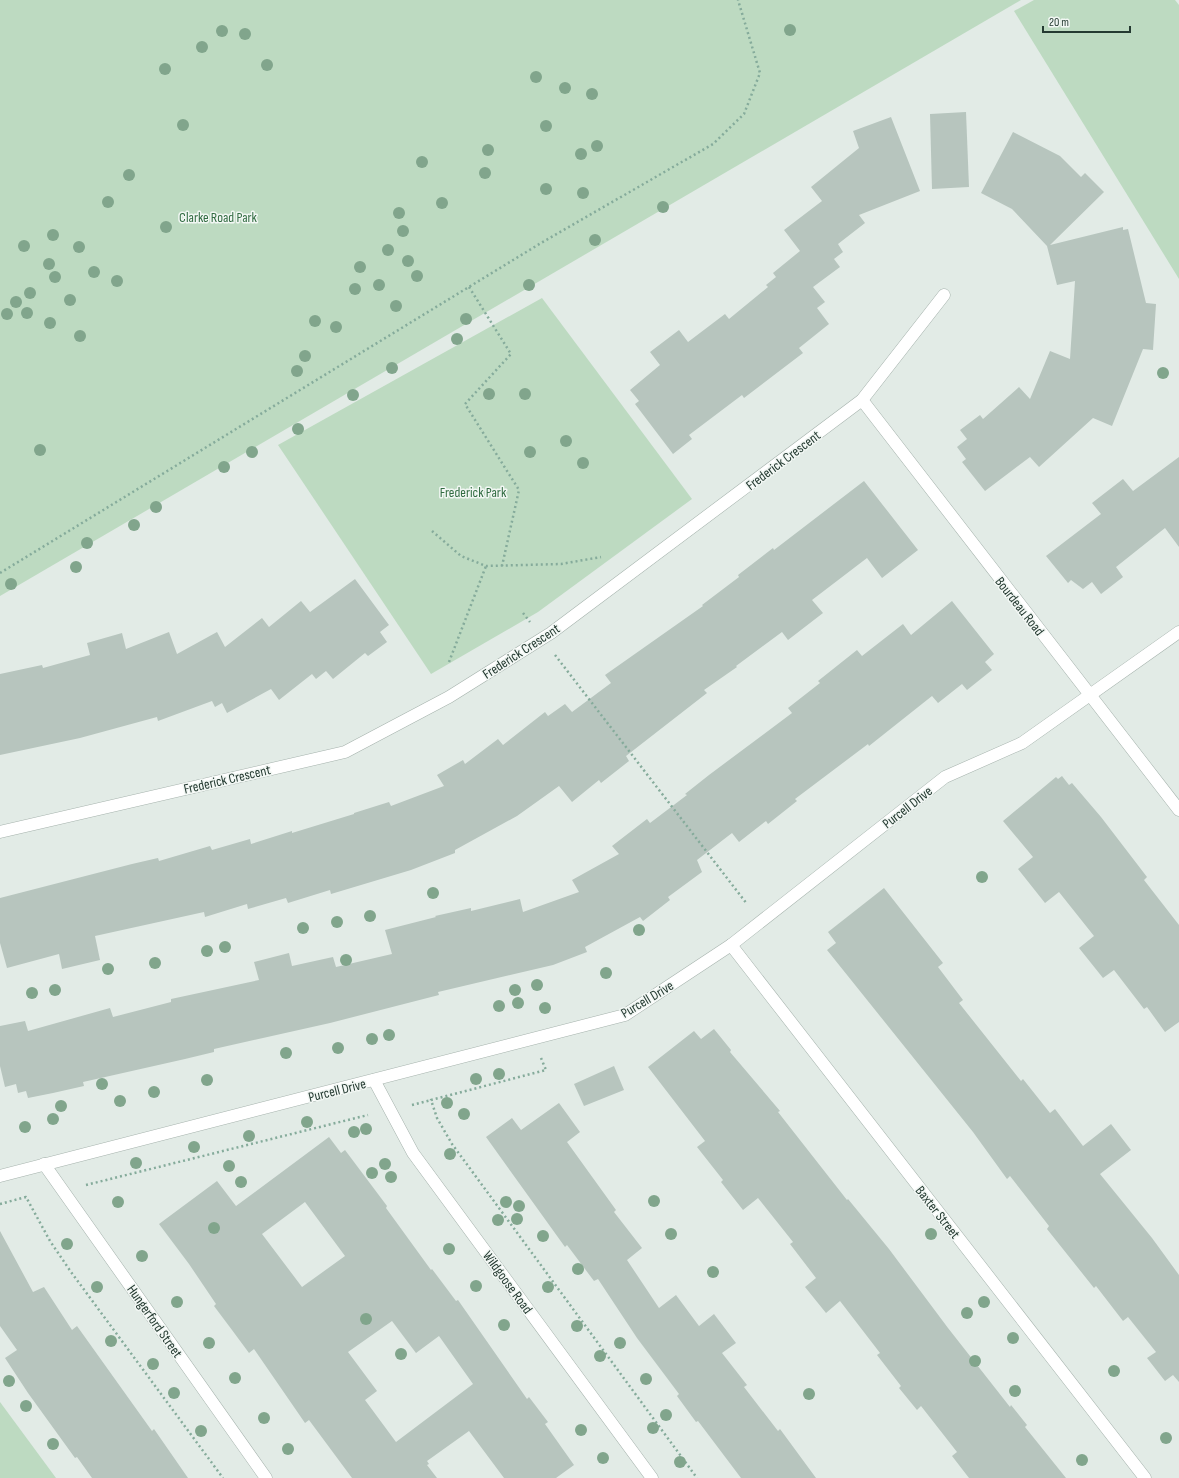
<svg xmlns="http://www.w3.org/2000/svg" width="1179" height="1478" font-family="'Sofia Sans Condensed',sans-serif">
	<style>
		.green { fill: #bddac1 }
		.building { fill: #b7c5be; fill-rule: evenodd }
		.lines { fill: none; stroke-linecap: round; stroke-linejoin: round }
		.street-casing { stroke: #a5b2ac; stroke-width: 13 }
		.path { stroke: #85ab9b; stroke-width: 2.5; stroke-dasharray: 2 3; stroke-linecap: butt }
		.street { stroke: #fff; stroke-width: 12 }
		.tree { fill: #81a58c }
		.labels { text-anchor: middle; stroke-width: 3; stroke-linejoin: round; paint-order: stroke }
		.park-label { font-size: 14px; fill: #326c42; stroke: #f2f7f4 }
		.street-label { font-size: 14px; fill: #243a31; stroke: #f2f7f4 }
	</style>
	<rect width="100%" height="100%" fill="#e2ebe6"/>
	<g class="green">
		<polygon points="0,0 1021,0 0,596"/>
		<polygon points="1034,0 1175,0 1179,5 1179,279 1014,11"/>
		<polygon points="542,298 692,499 538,612 431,674 278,445"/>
		<polygon points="0,1402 56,1478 0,1478"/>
	</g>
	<g class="building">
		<polygon points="966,112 969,187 932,189 930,114"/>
		<polygon points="891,117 920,191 859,215 865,223 838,244 843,252 834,259 840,267 813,287 825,302 817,308 829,324 799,348 803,353 744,398 742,395 689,435 692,439 673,454 635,404 639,401 630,390 660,365 650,352 679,330 688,342 725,314 729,319 768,287 766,285 776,277 773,273 800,251 784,230 822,201 811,187 859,148 853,131"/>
		<polygon points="1013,132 1060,156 1081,177 1085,173 1104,192 1050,245 1123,227 1123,230 1128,229 1146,303 1156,304 1153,350 1143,349 1112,426 1093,418 1039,467 1030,457 985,491 962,462 966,459 957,447 967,439 960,430 980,415 983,419 1019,387 1030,399 1050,351 1070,359 1075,281 1057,285 1047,246 1012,209 981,193"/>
		<polygon points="1179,457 1179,547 1165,528 1116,567 1123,577 1101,594 1092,582 1083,589 1071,580 1068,583 1046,556 1101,514 1092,503 1123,479 1133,491"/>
		<polygon points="864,481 918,550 882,578 867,558 812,600 823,613 788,640 782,632 736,666 737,667 704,690 707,693 626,756 629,761 601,783 599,780 572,802 559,786 517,816 455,850 455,853 411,870 331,894 330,890 288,903 286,898 248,909 247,904 205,917 204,912 95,936 100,960 62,969 59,954 7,968 0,943 0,898 132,864 158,858 159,861 210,846 212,850 250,839 251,844 292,831 292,833 354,814 354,813 389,802 391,806 444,786 437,775 463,760 465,764 498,739 503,745 545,712 548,716 565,704 572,712 611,683 605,675 703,606 702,605 739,577 738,575 773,548 774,550"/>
		<polygon points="355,579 389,625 380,632 387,642 368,656 365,653 333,679 326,671 316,679 312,674 279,700 271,689 227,713 222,703 215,707 212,701 158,721 157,717 80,738 0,755 0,674 42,665 43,668 90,655 87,643 122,633 126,649 169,632 177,654 217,632 225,647 262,618 269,627 301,601 310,612"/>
		<polygon points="952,601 994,654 985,662 992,670 967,690 962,684 938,703 932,696 869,746 868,744 795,799 797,801 768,824 766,821 739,842 732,833 697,860 702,872 668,897 670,900 643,921 640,917 585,947 587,952 553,965 438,992 439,995 330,1023 214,1049 214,1052 185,1059 83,1082 84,1086 53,1093 28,1098 26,1091 18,1093 16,1084 5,1087 0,1066 0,1026 25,1021 28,1031 110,1008 113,1017 171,1002 171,999 259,980 254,962 289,953 292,966 333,957 336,967 392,954 385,930 436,917 435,916 471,908 471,911 520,899 523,912 579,892 572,880 619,854 612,846 647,819 650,823 687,795 685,794 709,775 792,713 788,708 820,683 818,681 857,650 862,656 903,624 911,635"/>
		<polygon points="1062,776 1069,785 1072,783 1101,817 1147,877 1144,880 1179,925 1179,1022 1165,1032 1147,1007 1144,1009 1114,970 1103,978 1079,948 1094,936 1059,892 1045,903 1018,869 1033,857 1003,821 1056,777 1058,779"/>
		<polygon points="884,888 943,963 938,967 963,1000 959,1003 1021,1081 1023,1079 1050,1113 1055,1109 1083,1146 1111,1124 1131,1150 1100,1174 1152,1238 1179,1275 1179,1382 1173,1375 1165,1381 1147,1358 1156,1352 1128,1317 1123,1321 1096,1286 1094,1288 1047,1229 1049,1226 1010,1176 1007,1179 973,1132 827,950 836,943 828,932"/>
		<polygon points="714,1029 731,1050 730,1052 780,1111 778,1112 847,1200 848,1199 889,1249 948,1328 1010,1407 1011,1405 1027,1425 1025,1427 1066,1478 969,1478 952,1456 957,1452 921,1406 917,1410 899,1388 901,1386 877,1355 880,1353 840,1301 826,1313 805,1287 816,1278 790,1244 793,1242 758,1198 743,1210 721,1182 723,1180 697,1147 705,1141 648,1067 694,1031 701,1039"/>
		<polygon points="614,1066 624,1090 584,1106 574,1084"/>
		<polygon points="559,1103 580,1132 567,1142 616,1210 614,1212 642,1248 627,1260 659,1308 676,1295 699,1326 714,1314 736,1343 722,1353 747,1385 744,1387 778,1431 780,1429 816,1478 741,1478 698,1421 696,1422 677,1396 679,1394 637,1338 598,1279 594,1281 567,1245 565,1247 486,1137 512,1118 521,1130"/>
		<path d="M329 1137 341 1153 345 1150 387 1206 386 1208 431 1270 432 1269 456 1301 458 1300 527 1399 529 1397 548 1422 545 1424 574 1465 556 1478H504L469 1431 427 1461 429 1464 427 1465 437 1478H352L309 1420 305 1423 254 1349 249 1353 232 1330 214 1306 216 1304 189 1264 159 1224 217 1181 236 1206ZM305 1202 345 1256 302 1287 262 1234ZM392 1321 416 1353 439 1336 473 1384 396 1442 365 1400 377 1391 348 1352Z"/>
		<polygon points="0,1231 33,1292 44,1287 72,1330 77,1326 152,1431 154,1429 188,1478 92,1478 77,1457 75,1458 28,1393 5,1358 17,1350 0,1326"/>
	</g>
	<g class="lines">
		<defs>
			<g id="street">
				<polyline points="862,400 1179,810"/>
				<polyline points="0,832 345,752 449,697 551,633 862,400 944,295"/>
				<polyline points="731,945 1145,1478"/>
				<polyline points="374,1080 413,1153 652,1478"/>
				<polyline points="44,1164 266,1478"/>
				<polyline points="0,1176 625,1015 731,945 945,777 1022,743 1179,632"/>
			</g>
		</defs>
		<use href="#street" class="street-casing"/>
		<g class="path">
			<polyline points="469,287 511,354 465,404 519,490 502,566"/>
			<polyline points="432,531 461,556 486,566 561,564 601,557"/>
			<polyline points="0,573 541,243 713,144 744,114 760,73 738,0"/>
			<polyline points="523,613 530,622"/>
			<polyline points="555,655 747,904"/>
			<polyline points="449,662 486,566"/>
			<polyline points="541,1058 546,1070 431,1100 437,1118 452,1144 697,1478"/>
			<polyline points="412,1105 431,1100"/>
			<polyline points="86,1185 368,1115"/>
			<polyline points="0,1204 26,1197 50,1241 71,1272 223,1478"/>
		</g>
		<use href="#street" class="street"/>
	</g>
	<g class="tree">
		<circle cx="790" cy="30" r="6"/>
		<circle cx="222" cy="31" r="6"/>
		<circle cx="245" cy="34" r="6"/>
		<circle cx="202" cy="47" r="6"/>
		<circle cx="267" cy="65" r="6"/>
		<circle cx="165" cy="69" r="6"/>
		<circle cx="536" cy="77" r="6"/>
		<circle cx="565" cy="88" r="6"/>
		<circle cx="592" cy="94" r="6"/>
		<circle cx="183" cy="125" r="6"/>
		<circle cx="546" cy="126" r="6"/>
		<circle cx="597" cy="146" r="6"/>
		<circle cx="488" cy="150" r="6"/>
		<circle cx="581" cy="154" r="6"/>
		<circle cx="422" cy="162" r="6"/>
		<circle cx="485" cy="173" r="6"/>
		<circle cx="129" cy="175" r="6"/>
		<circle cx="546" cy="189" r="6"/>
		<circle cx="583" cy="193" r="6"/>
		<circle cx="108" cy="202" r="6"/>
		<circle cx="442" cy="203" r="6"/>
		<circle cx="663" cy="207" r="6"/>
		<circle cx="399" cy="213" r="6"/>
		<circle cx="166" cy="227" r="6"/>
		<circle cx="403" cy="231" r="6"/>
		<circle cx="53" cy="235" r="6"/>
		<circle cx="595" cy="240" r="6"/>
		<circle cx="24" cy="246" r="6"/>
		<circle cx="79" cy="247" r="6"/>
		<circle cx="388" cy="250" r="6"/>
		<circle cx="408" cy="261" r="6"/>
		<circle cx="49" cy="264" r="6"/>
		<circle cx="360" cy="267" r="6"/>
		<circle cx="94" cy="272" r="6"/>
		<circle cx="417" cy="276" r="6"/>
		<circle cx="55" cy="277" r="6"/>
		<circle cx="117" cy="281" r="6"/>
		<circle cx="379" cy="285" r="6"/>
		<circle cx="529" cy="285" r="6"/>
		<circle cx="355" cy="289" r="6"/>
		<circle cx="30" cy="293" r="6"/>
		<circle cx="70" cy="300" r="6"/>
		<circle cx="16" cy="302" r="6"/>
		<circle cx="396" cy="306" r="6"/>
		<circle cx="27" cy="313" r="6"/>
		<circle cx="7" cy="314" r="6"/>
		<circle cx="466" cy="319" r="6"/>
		<circle cx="315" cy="321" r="6"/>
		<circle cx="50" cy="323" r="6"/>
		<circle cx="336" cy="327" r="6"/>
		<circle cx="80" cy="336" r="6"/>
		<circle cx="457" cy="339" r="6"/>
		<circle cx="305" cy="356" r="6"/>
		<circle cx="392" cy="368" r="6"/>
		<circle cx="297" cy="371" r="6"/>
		<circle cx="1163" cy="373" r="6"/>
		<circle cx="489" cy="394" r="6"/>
		<circle cx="525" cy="394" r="6"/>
		<circle cx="353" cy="395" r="6"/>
		<circle cx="298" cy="429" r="6"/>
		<circle cx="566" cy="441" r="6"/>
		<circle cx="40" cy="450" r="6"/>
		<circle cx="252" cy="452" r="6"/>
		<circle cx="530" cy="452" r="6"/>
		<circle cx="583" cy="463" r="6"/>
		<circle cx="224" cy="467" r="6"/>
		<circle cx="156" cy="507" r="6"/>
		<circle cx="134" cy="525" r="6"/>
		<circle cx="87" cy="543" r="6"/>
		<circle cx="76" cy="567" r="6"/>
		<circle cx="11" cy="584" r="6"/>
		<circle cx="982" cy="877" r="6"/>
		<circle cx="433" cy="893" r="6"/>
		<circle cx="370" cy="916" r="6"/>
		<circle cx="337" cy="922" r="6"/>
		<circle cx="303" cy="928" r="6"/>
		<circle cx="639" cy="930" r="6"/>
		<circle cx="225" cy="947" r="6"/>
		<circle cx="207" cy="951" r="6"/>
		<circle cx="346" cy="960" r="6"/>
		<circle cx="155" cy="963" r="6"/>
		<circle cx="108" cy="969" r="6"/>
		<circle cx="606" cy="973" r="6"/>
		<circle cx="537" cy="985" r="6"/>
		<circle cx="55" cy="990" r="6"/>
		<circle cx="515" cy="990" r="6"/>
		<circle cx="32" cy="993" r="6"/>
		<circle cx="518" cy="1003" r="6"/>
		<circle cx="499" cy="1006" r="6"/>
		<circle cx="545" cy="1008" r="6"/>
		<circle cx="389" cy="1035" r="6"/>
		<circle cx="372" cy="1039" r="6"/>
		<circle cx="338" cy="1048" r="6"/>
		<circle cx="286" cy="1053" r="6"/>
		<circle cx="499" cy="1074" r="6"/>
		<circle cx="476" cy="1079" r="6"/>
		<circle cx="207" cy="1080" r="6"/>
		<circle cx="102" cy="1084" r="6"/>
		<circle cx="154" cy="1092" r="6"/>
		<circle cx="120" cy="1101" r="6"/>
		<circle cx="447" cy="1103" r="6"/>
		<circle cx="61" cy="1106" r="6"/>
		<circle cx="464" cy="1114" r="6"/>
		<circle cx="53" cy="1119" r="6"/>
		<circle cx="307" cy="1122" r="6"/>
		<circle cx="25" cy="1127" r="6"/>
		<circle cx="366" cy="1129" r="6"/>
		<circle cx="354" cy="1132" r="6"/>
		<circle cx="249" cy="1136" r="6"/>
		<circle cx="194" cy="1147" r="6"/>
		<circle cx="450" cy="1154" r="6"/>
		<circle cx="136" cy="1163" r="6"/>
		<circle cx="385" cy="1164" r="6"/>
		<circle cx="229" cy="1166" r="6"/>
		<circle cx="372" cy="1173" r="6"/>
		<circle cx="391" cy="1177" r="6"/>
		<circle cx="241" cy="1182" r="6"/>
		<circle cx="654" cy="1201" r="6"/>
		<circle cx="118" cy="1202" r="6"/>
		<circle cx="506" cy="1202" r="6"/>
		<circle cx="519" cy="1206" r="6"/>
		<circle cx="517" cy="1219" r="6"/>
		<circle cx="498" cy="1220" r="6"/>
		<circle cx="214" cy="1228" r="6"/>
		<circle cx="671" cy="1234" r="6"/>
		<circle cx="931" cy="1234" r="6"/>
		<circle cx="543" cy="1236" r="6"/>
		<circle cx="67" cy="1244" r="6"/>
		<circle cx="449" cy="1249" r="6"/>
		<circle cx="142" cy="1256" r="6"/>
		<circle cx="578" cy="1269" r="6"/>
		<circle cx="713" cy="1272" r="6"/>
		<circle cx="476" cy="1286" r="6"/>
		<circle cx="97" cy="1287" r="6"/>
		<circle cx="548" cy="1287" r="6"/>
		<circle cx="177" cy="1302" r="6"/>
		<circle cx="984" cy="1302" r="6"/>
		<circle cx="967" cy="1313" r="6"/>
		<circle cx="366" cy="1319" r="6"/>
		<circle cx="504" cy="1325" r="6"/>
		<circle cx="577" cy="1326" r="6"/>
		<circle cx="1013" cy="1338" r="6"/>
		<circle cx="111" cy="1341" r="6"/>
		<circle cx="209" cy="1343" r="6"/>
		<circle cx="620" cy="1343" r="6"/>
		<circle cx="401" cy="1354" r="6"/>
		<circle cx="600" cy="1356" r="6"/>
		<circle cx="975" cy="1361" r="6"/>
		<circle cx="153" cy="1364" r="6"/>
		<circle cx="1114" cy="1371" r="6"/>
		<circle cx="235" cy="1378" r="6"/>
		<circle cx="646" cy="1379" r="6"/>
		<circle cx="9" cy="1381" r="6"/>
		<circle cx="1015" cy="1391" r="6"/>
		<circle cx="174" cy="1393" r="6"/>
		<circle cx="809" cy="1394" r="6"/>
		<circle cx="26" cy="1406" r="6"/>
		<circle cx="666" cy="1415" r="6"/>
		<circle cx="264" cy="1418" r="6"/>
		<circle cx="653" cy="1428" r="6"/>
		<circle cx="581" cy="1430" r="6"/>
		<circle cx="201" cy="1431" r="6"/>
		<circle cx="1166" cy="1438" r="6"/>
		<circle cx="53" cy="1444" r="6"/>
		<circle cx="288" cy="1449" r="6"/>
		<circle cx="603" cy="1458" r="6"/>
		<circle cx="1082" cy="1460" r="6"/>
		<circle cx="680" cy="1462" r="6"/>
	</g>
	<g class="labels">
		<g class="park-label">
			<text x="218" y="222">Clarke Road Park</text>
			<text x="473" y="497">Frederick Park</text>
		</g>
		<g class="street-label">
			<text transform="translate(783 460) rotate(-37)" y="5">Frederick Crescent</text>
			<text transform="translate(1020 606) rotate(52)" y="5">Bourdeau Road</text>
			<text transform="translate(521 651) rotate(-33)" y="5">Frederick Crescent</text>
			<text transform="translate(227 779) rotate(-13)" y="5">Frederick Crescent</text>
			<text transform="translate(907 807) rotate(-38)" y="5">Purcell Drive</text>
			<text transform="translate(647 999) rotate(-31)" y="5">Purcell Drive</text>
			<text transform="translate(337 1090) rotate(-14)" y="5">Purcell Drive</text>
			<text transform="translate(938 1212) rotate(52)" y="5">Baxter Street</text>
			<text transform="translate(508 1282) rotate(54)" y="5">Wildgoose Road</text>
			<text transform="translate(155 1321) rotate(55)" y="5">Hungerford Street</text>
		</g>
	</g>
	<path d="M1043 26v6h87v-6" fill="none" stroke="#243a31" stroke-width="2"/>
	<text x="1049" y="26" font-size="12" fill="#243a31" stroke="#f2f7f4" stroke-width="3" paint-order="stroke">20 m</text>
</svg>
